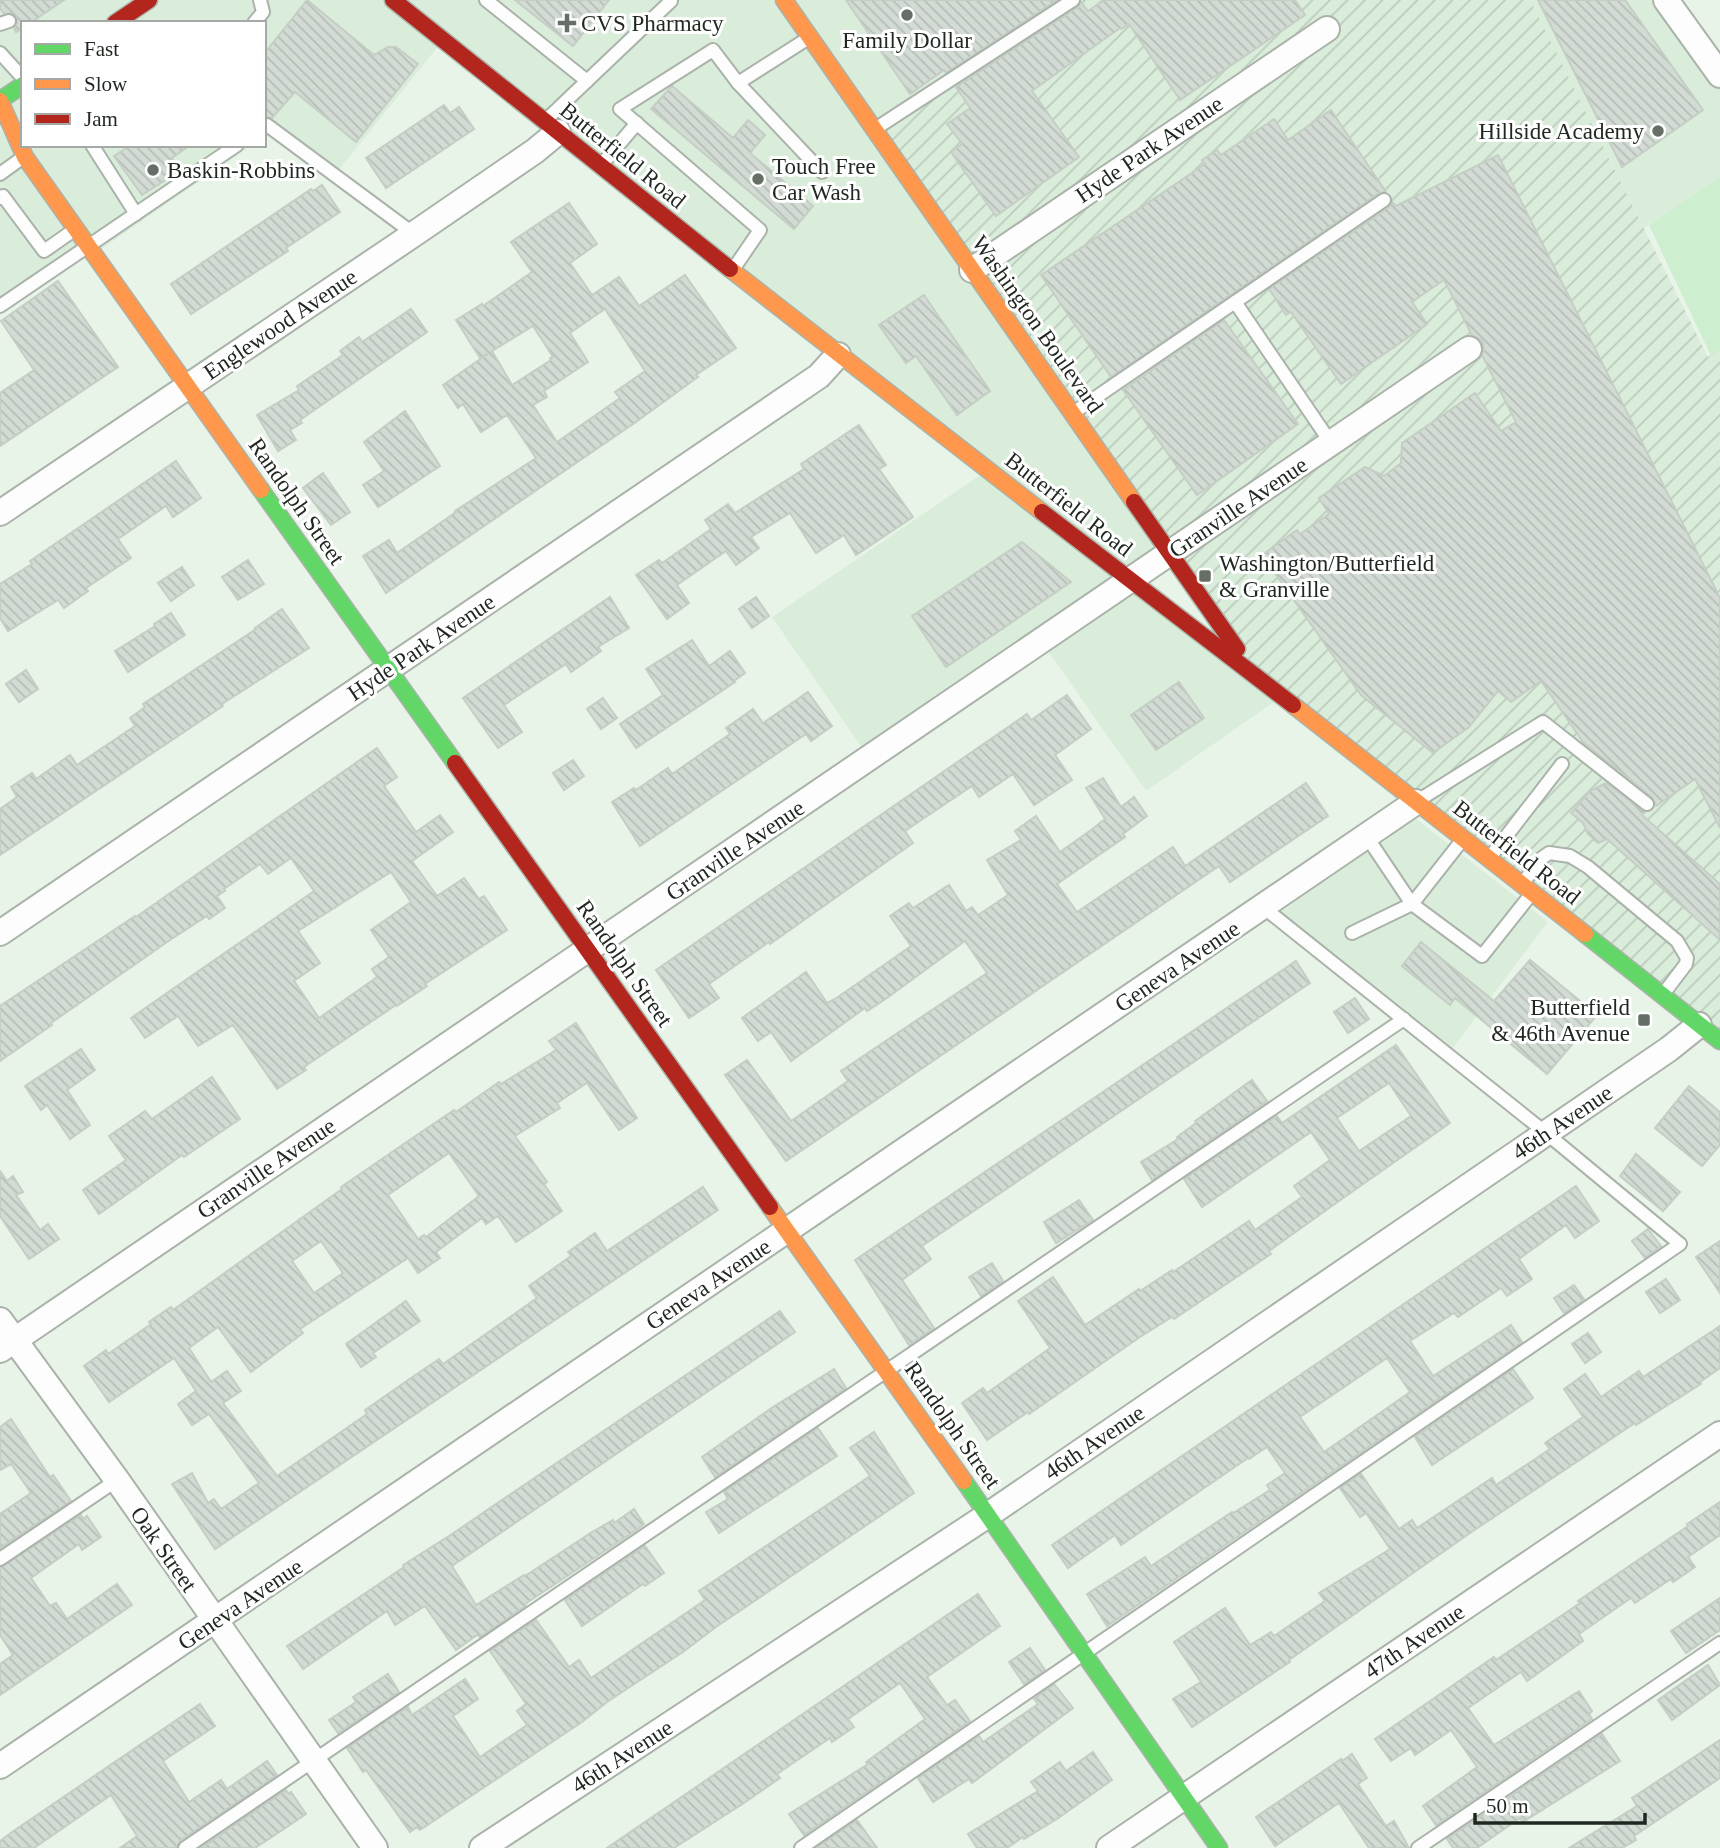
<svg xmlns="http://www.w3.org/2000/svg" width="1720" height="1848" font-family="'Times New Roman',serif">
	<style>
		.built { fill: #daeddb }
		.industrial { fill: url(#industrial-furrows) }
		.green { fill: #ceeed0 }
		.building { fill: url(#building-back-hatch); stroke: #c5cec5; stroke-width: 2; fill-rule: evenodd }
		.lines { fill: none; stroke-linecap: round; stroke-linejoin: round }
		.lane-casing { stroke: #aab3aa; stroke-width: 16 }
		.street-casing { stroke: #aab3aa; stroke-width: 28 }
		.fast-casing { stroke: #aab3aa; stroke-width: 19 }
		.slow-casing { stroke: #aab3aa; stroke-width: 19 }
		.jam-casing { stroke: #aab3aa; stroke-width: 19 }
		.lane { stroke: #fcfdfc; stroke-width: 12 }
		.street { stroke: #fcfdfc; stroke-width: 24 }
		.fast { stroke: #63d668; stroke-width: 16 }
		.slow { stroke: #ff974d; stroke-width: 16 }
		.jam { stroke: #b3261e; stroke-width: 16 }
		.poi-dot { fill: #666f66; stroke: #fff; stroke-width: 2.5 }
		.labels { text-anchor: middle; stroke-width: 6; stroke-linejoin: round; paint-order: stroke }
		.poi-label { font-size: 23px; fill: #1f2720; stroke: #fff; text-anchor: start }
		.street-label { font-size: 23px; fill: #1f2720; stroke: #fff }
	</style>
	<defs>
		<pattern id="industrial-furrows" width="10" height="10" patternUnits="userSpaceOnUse" patternTransform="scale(1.75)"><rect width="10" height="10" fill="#daeddb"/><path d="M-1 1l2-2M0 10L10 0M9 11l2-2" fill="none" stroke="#bbcbbc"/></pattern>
		<pattern id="building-back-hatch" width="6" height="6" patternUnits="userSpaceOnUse" patternTransform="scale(1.75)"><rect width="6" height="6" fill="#d3dcd4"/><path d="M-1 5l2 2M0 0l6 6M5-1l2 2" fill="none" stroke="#b5bdb6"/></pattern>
	</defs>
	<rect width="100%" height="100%" fill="#e9f4e9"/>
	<g class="built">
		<polygon points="0,0 143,0 109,23 23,23 23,81 0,96"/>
		<polygon points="158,0 385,0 440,44 330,181 268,135 264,137 264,23 124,23"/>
		<polygon points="401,0 778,0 1164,552 1129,575"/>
		<polygon points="789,0 1067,0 880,131"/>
		<polygon points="1529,0 1660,0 1720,85 1720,177 1644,228"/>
		<polygon points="23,90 23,145 252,145 97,252 0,114"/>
		<polygon points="0,129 83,246 0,302"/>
		<polygon points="983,473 1274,702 1146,791 1043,644 871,761 772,617"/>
		<polygon points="1410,814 1548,922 1452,1049 1272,907"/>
	</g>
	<polygon class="industrial" points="1068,0 1530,0 1708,357 1720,349 1720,1044 1258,672 880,131"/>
	<polygon class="green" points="1720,177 1720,350 1711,356 1649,225"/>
	<g class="building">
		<polygon points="0,0 64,0 30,23 23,23 23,28 16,32 14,28 17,23 17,18 11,13 4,14 0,8"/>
		<polygon points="307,0 374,55 388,47 396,47 418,64 356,142 295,92 272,118 264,117 264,54"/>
		<polygon points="515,0 609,0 573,46"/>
		<polygon points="846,0 1057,0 946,73 944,70 910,94"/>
		<polygon points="1104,0 1295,0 1305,15 1180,100 1129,24 1121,29 1120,28 1032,91 1079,157 996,216 951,152 962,144 947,124 970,108 956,87 1078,7 1081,2 1088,11"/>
		<polygon points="1538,0 1625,0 1703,110 1622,167"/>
		<polygon points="672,86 733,138 748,120 765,135 750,153 813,206 794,229 651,109"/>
		<polygon points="444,105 450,113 459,107 474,129 386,188 366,158"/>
		<polygon points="1331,110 1386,192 1379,193 1111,377 1041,275 1205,164 1202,160 1217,150 1221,155 1274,119 1288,140"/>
		<polygon points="131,145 190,145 172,158 180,171 142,195 114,156"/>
		<polygon points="1498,155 1720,598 1720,828 1695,779 1656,806 1652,797 1583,742 1541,681 1511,702 1498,691 1469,727 1433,753 1361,695 1262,555 1297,530 1300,534 1329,514 1319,498 1365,467 1384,476 1401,463 1402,443 1475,393 1501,431 1516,422 1482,355 1484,349 1482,341 1472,335 1444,280 1412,302 1427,324 1341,384 1291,312 1286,315 1269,289 1389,207 1392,202 1396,206"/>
		<polygon points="322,185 340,212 286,248 288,251 191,314 171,284 311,189 313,191"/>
		<path d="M569 203 597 244 570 263 592 295 619 277 639 306 685 275 736 348 696 375 698 377 636 422 386 593 363 556 389 540 397 553 456 512 455 511 536 458 507 415 481 432 463 404 458 408 443 385 489 353 480 358 456 320 482 304 483 306 532 272 511 242ZM605 309 645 371 615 392 620 398 557 442 533 405 547 397 544 391 588 362 570 333ZM533 326 553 357 550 358 551 360 512 385 492 351Z"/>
		<polygon points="58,281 118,367 0,446 0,393 34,370 1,321"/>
		<polygon points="924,295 990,391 957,415 916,356 906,363 879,325"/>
		<polygon points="411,309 427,332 300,420 302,423 290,430 296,440 278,451 257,415 299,390 297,386 343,355 340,351 359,337 362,342"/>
		<polygon points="1224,320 1298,424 1197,495 1123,390"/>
		<polygon points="405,411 440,466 378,507 363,485 384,471 364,442"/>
		<polygon points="859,425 886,465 879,469 913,517 856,555 844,535 816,553 790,513 751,537 759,548 736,565 726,551 677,585 689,603 667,619 636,575 659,560 662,563 711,529 705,520 728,504 735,513 804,469 801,464"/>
		<polygon points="176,461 201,498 173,517 166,506 118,539 131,558 86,588 88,591 64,608 58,600 8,631 0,618 0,584 32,564 30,561"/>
		<polygon points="323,473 350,512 331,525 303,488"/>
		<polygon points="1022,542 1071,582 946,667 912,616"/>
		<polygon points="248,560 264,584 238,600 222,577"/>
		<polygon points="182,567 194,585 171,601 158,583"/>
		<polygon points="610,597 629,628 598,647 601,651 571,672 566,664 504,705 522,732 498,748 463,698"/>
		<polygon points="756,597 769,616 752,628 739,609"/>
		<polygon points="282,609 309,648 222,704 223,706 0,855 0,809 17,797 11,787 32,773 36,779 70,755 77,765 135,726 130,718 145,707 143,704 256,629 255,628"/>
		<polygon points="171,613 185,635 128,672 115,651 155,626 154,624"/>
		<polygon points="692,640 709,666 730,651 745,673 734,681 735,682 636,748 620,724 663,695 646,669"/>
		<polygon points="26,670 38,689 19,702 6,684"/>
		<polygon points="1179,682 1204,718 1156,750 1131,715"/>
		<polygon points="808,692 832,726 811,741 806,734 640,846 612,802 634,788 636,790 668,768 672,774 730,734 726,728 753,709 763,723"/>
		<polygon points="1067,695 1091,729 1055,755 1072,780 1034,805 1013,774 979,797 972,786 905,831 913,843 770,944 769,942 709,984 719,998 689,1018 656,970 1027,714 1031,720"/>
		<polygon points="603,698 617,718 601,729 587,709"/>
		<path d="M377 748 397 777 384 786 416 832 440 815 453 832 412 861 437 896 464 878 479 899 484 896 507 930 425 984 427 986 397 1006 396 1005 304 1067 306 1070 277 1089 233 1025 198 1046 178 1016 145 1038 131 1018 314 891 291 858 268 874 260 864 224 889 225 891 217 896 225 908 209 919 207 916 170 940 51 1023 52 1025 0 1061V1006L135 916 136 917ZM391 872 411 902 371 930 389 957 372 969 377 977 319 1018 294 981 320 963 298 931Z"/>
		<polygon points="573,760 584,776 564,790 553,773"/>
		<polygon points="1103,778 1121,807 1134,797 1147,816 1123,834 1125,837 1057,884 1077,912 1173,847 1185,866 1306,783 1328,816 1230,882 1219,866 786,1161 725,1075 747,1060 791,1121 848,1081 841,1071 987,973 965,941 887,998 867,1011 865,1008 791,1061 771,1032 758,1041 742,1018 806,972 827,1003 835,999 911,946 890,916 909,903 913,908 949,885 966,911 972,907 978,915 1008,895 987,860 1021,840 1015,831 1036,816 1060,852 1091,830 1105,819 1086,788"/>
		<polygon points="1606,783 1645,812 1642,815 1720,884 1720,940 1607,839 1598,843 1588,834 1583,823 1571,813 1590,791"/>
		<polygon points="1421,942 1494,1001 1530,960 1597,1015 1547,1074 1455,998 1450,1005 1402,966"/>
		<polygon points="1296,961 1310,983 922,1246 931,1259 902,1280 934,1328 909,1345 855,1260"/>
		<polygon points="1355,998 1369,1019 1348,1033 1334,1012"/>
		<path d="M576 1023 637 1118 619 1130 587 1083 557 1103 560 1108 515 1136 547 1182 544 1184 562 1211 516 1242 498 1216 486 1224 482 1218 436 1252 440 1258 418 1273 408 1258 300 1329 303 1333 251 1372 218 1327 189 1348 211 1382 227 1371 241 1391 223 1403 277 1476 367 1414 365 1410 408 1380 439 1359 443 1364 537 1298 529 1286 571 1256 568 1252 595 1233 607 1251 703 1187 718 1210 215 1549 172 1484 192 1473 208 1503 214 1499 221 1509 259 1483 209 1414 192 1425 178 1404 196 1391 174 1358 109 1402 84 1366 106 1350 108 1354 151 1324 149 1322 171 1307 173 1310 342 1189 341 1187 411 1139 454 1110 456 1112 499 1082 501 1084 556 1050 549 1041ZM449 1153 479 1196 426 1237 424 1235 418 1239 388 1195ZM321 1241 343 1273 314 1293 292 1261Z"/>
		<path d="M1396 1045 1450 1123 1339 1201 1269 1251 1271 1254 1174 1319 1172 1317 1140 1337 1029 1414 1028 1412 987 1440 962 1403 983 1388 987 1393 1050 1348 1018 1301 1053 1277 1085 1325 1139 1289 1140 1291 1172 1270 1173 1272 1249 1221 1255 1230 1302 1197 1294 1186 1330 1160 1311 1132 1202 1207 1184 1179 1277 1116 1282 1123ZM1389 1083 1411 1116 1359 1151 1337 1118Z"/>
		<polygon points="81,1049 95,1070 67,1090 90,1125 70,1139 47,1105 41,1110 25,1086"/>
		<polygon points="212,1077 240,1119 184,1157 182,1155 99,1214 83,1190 126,1160 109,1136 145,1111 152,1119"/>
		<polygon points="1252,1080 1267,1101 1152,1180 1141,1162 1178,1139 1177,1137 1196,1123 1195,1121"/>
		<polygon points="1689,1086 1720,1112 1720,1145 1702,1166 1655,1128"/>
		<polygon points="1636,1154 1680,1192 1663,1211 1620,1176"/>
		<polygon points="0,1171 7,1181 13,1176 23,1192 16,1195 40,1230 48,1224 59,1239 29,1259 0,1216"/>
		<path d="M1576 1186 1599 1221 1575 1238 1566 1225 1519 1259 1532 1279 1507 1296 1501 1288 1458 1317 1454 1313 1410 1341 1433 1376 1511 1325 1522 1342 1107 1626 1087 1594 1145 1557 1151 1566 1232 1512 1233 1513 1270 1490 1267 1485 1285 1473 1267 1447 1249 1459 1248 1458 1121 1545 1115 1535 1068 1568 1052 1545ZM1387 1358 1410 1392 1324 1452 1300 1417Z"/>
		<polygon points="1079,1200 1093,1220 1056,1243 1044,1222"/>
		<polygon points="1648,1229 1661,1246 1645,1258 1632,1241"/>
		<polygon points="1720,1241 1720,1293 1696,1257"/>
		<polygon points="992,1263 1003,1281 981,1296 969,1277"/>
		<polygon points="1666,1279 1680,1300 1660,1313 1646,1292"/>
		<polygon points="1574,1285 1584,1299 1564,1313 1554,1298"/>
		<polygon points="406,1301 420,1321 373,1353 376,1357 361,1367 346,1344"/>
		<polygon points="780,1311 795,1332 452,1566 476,1605 524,1575 525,1576 592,1532 613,1520 614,1523 634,1509 644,1524 635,1531 525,1604 526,1606 480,1637 477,1635 456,1650 425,1606 395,1625 387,1611 303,1669 287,1646 404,1567 403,1565 452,1534"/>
		<polygon points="1720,1326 1720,1368 1700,1382 1701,1384 1636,1425 1635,1423 1473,1531 1289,1660 1290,1662 1192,1727 1173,1699 1201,1682 1174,1642 1225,1608 1250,1645 1271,1632 1274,1636 1325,1601 1319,1593 1390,1549 1366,1513 1360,1517 1340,1488 1361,1474 1399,1529 1412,1520 1417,1528 1492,1478 1496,1485 1550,1449 1545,1443 1583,1417 1564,1389 1585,1374 1601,1397 1639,1371 1643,1377"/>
		<polygon points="1588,1333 1601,1352 1585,1363 1572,1344"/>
		<polygon points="834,1369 846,1388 715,1477 702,1457 773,1407"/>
		<polygon points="1513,1369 1533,1398 1432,1465 1415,1437"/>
		<polygon points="11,1419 50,1477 53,1475 71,1501 0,1548 0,1514 31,1493 11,1464 0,1470 0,1427"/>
		<polygon points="818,1428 837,1456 719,1533 706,1512 728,1499 724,1492"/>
		<polygon points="874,1432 914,1493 716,1627 683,1652 607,1702 582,1722 420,1830 417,1827 410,1832 366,1770 363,1772 347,1748 408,1707 412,1715 465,1679 478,1699 453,1716 480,1757 527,1725 517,1711 526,1704 490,1651 536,1620 569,1667 579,1660 591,1678 705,1600 699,1591 870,1476 850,1448"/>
		<polygon points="1720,1502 1720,1535 1688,1557 1695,1567 1673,1582 1671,1579 1635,1603 1631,1598 1579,1634 1583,1641 1527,1681 1521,1672 1468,1708 1494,1745 1579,1691 1592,1711 1589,1714 1592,1719 1436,1825 1423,1806 1477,1767 1451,1730 1415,1755 1411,1748 1391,1761 1375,1739 1494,1657 1496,1660 1580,1603 1578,1601 1688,1526 1687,1524"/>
		<polygon points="81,1515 83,1519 87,1516 101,1537 82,1550 79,1544 31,1578 50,1606 56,1603 67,1619 117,1584 132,1605 0,1695 0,1664 13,1655 0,1635 0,1568"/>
		<polygon points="645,1546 664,1573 645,1586 643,1584 582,1626 565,1600"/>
		<polygon points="978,1594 1000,1626 927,1677 947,1705 955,1700 970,1721 804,1835 789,1814 868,1764 866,1762 925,1719 900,1683 848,1719 854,1727 832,1742 830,1738 777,1774 780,1778 744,1803 674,1848 607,1848"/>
		<polygon points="1720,1598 1720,1630 1686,1653 1671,1631"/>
		<polygon points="1030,1648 1045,1670 1024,1684 1009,1662"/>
		<polygon points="1708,1665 1720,1685 1672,1720 1658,1700"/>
		<polygon points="388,1674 399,1692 338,1733 329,1720 356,1702 353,1697"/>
		<polygon points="1054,1684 1073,1708 987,1772 972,1783 969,1779 933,1802 918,1778 979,1736 983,1742 1038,1704 1034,1699"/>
		<polygon points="200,1704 215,1726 163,1761 189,1802 221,1780 227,1789 267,1761 277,1775 180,1841 176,1848 120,1848 137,1836 111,1795 34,1848 0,1848 0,1841 12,1832"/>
		<polygon points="1602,1734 1620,1761 1523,1822 1520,1818 1477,1848 1453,1848 1447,1839"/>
		<polygon points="1720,1740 1720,1778 1634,1836 1636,1840 1622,1848 1569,1848 1637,1806 1632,1798"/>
		<polygon points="1093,1752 1112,1780 1057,1819 1024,1839 1023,1837 1007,1848 977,1848 968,1834 1038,1791 1031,1782 1060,1762 1066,1771"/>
		<polygon points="1352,1754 1367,1778 1358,1784 1386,1826 1394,1821 1409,1848 1369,1848 1339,1803 1275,1846 1256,1817 1341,1759 1342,1761"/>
		<polygon points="286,1790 289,1794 291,1792 306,1814 287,1827 255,1848 201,1848"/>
		<polygon points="857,1820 877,1848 816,1848"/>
	</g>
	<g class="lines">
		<defs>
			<g id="lane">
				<polyline points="486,0 587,81"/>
				<polyline points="254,23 263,12 260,0"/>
				<polyline points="0,24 9,21"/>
				<polyline points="0,53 23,78"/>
				<polyline points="738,83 822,172"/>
				<polyline points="547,119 671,1"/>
				<polyline points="264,127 267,125 414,234"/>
				<polyline points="875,129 1073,0"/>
				<polyline points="92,145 136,214"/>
				<polyline points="603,163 637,123"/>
				<polyline points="0,174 22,158"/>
				<polyline points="0,198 3,196 44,251 74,230"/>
				<polyline points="734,268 760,230 620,109 713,50 738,83 807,39"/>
				<polyline points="1235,302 1331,443"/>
				<polyline points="0,306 237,145"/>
				<polyline points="1073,413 1384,200"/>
				<polyline points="1419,800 1543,722 1647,804"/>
				<polyline points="1367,837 1412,904 1482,956 1532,893"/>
				<polyline points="1491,856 1562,764"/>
				<polyline points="1522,884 1542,858 1549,853 1570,856 1588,867 1677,941 1687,958 1686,964 1664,993"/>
				<polyline points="1352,933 1412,904 1463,839"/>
				<polyline points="0,1559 117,1480"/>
				<polyline points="185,1848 1404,1019"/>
				<polyline points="801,1848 1680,1244 1546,1133 1263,907"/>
				<polyline points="1418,1848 1720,1643"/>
			</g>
			<g id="street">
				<polyline points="1666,0 1720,75"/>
				<polyline points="972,270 1327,29"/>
				<polyline points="0,513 414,234 535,151 558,132"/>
				<polyline points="0,933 819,376 838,355"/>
				<polyline points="0,1320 117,1480 375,1848"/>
				<polyline points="0,1350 1469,349"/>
				<polyline points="0,1766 1416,802"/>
				<polyline points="482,1848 988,1515 1669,1049 1699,1025"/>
				<polyline points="1109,1848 1720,1434"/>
			</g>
			<g id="fast">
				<polyline points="0,100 23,85"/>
				<polyline points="261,490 455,763"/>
				<polyline points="1585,934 1720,1041"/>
				<polyline points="964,1481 1219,1848"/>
			</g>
			<g id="slow">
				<polyline points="784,0 1134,502"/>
				<polyline points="0,101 25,157 261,490"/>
				<polyline points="730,269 1042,512"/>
				<polyline points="1293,705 1585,934"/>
				<polyline points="770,1207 964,1481"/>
			</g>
			<g id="jam">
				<polyline points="393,0 730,269"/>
				<polyline points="115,23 149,0"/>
				<polyline points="1134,502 1237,649"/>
				<polyline points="1042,512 1293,705"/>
				<polyline points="455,763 770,1207"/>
			</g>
		</defs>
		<use href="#lane" class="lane-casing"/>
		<use href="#street" class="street-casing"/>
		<use href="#fast" class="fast-casing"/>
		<use href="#slow" class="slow-casing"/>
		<use href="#jam" class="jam-casing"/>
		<use href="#lane" class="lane"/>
		<use href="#street" class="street"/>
		<use href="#fast" class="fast"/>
		<use href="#slow" class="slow"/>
		<use href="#jam" class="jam"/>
	</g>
	<g class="poi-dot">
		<circle cx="907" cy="15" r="7"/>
		<path d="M563.5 12.5h7v7h7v7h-7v7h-7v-7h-7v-7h7z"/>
		<circle cx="1658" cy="131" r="7"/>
		<circle cx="153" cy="170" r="7"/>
		<circle cx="758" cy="179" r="7"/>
		<rect x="1198" y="569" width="14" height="14" rx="3.5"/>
		<rect x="1637" y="1013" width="14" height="14" rx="3.5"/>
	</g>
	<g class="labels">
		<g class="poi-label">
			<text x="581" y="31">CVS Pharmacy</text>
			<text x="907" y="48" text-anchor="middle">Family Dollar</text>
			<text x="1644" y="139" text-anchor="end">Hillside Academy</text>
			<text x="772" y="174">Touch Free<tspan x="772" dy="26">Car Wash</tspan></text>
			<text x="167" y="178">Baskin-Robbins</text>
			<text x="1219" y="571">Washington/Butterfield<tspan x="1219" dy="26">&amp; Granville</tspan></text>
			<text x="1630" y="1015" text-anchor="end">Butterfield<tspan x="1630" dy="26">&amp; 46th Avenue</tspan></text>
		</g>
		<g class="street-label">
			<text transform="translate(1149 149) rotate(-34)" y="8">Hyde Park Avenue</text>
			<text transform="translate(623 155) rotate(39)" y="8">Butterfield Road</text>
			<text transform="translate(280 324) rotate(-34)" y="8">Englewood Avenue</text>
			<text transform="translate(1038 324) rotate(55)" y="8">Washington Boulevard</text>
			<text transform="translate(297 501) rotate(55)" y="8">Randolph Street</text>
			<text transform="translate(1069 504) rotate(38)" y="8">Butterfield Road</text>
			<text transform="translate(1238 507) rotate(-34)" y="8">Granville Avenue</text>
			<text transform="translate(421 647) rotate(-34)" y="8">Hyde Park Avenue</text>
			<text transform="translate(735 850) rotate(-34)" y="8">Granville Avenue</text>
			<text transform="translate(1517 852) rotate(38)" y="8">Butterfield Road</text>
			<text transform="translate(625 963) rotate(55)" y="8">Randolph Street</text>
			<text transform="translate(1177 966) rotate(-34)" y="8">Geneva Avenue</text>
			<text transform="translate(1562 1122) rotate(-34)" y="8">46th Avenue</text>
			<text transform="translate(266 1168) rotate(-34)" y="8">Granville Avenue</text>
			<text transform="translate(708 1284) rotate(-34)" y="8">Geneva Avenue</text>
			<text transform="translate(953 1425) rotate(55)" y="8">Randolph Street</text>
			<text transform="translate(1094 1442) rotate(-34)" y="8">46th Avenue</text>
			<text transform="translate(164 1549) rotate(55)" y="8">Oak Street</text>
			<text transform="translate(240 1604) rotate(-34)" y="8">Geneva Avenue</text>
			<text transform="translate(1414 1641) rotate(-34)" y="8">47th Avenue</text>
			<text transform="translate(622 1756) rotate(-33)" y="8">46th Avenue</text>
		</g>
	</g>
	<rect x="21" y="21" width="245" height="126" fill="#ffffff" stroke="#a5a9a6" stroke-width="2"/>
	<rect x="35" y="44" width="35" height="10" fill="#63d668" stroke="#a5a9a6" stroke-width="2"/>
	<text x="84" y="56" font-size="21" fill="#1f2720">Fast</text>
	<rect x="35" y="79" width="35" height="10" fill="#ff974d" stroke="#a5a9a6" stroke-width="2"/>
	<text x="84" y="91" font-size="21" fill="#1f2720">Slow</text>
	<rect x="35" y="114" width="35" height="10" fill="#b3261e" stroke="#a5a9a6" stroke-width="2"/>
	<text x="84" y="126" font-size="21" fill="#1f2720">Jam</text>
	<path d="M1475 1813v10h170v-10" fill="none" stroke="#1f2720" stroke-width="3.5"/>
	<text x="1486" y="1813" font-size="21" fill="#1f2720" stroke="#ffffff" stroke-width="5" paint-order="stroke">50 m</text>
</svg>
